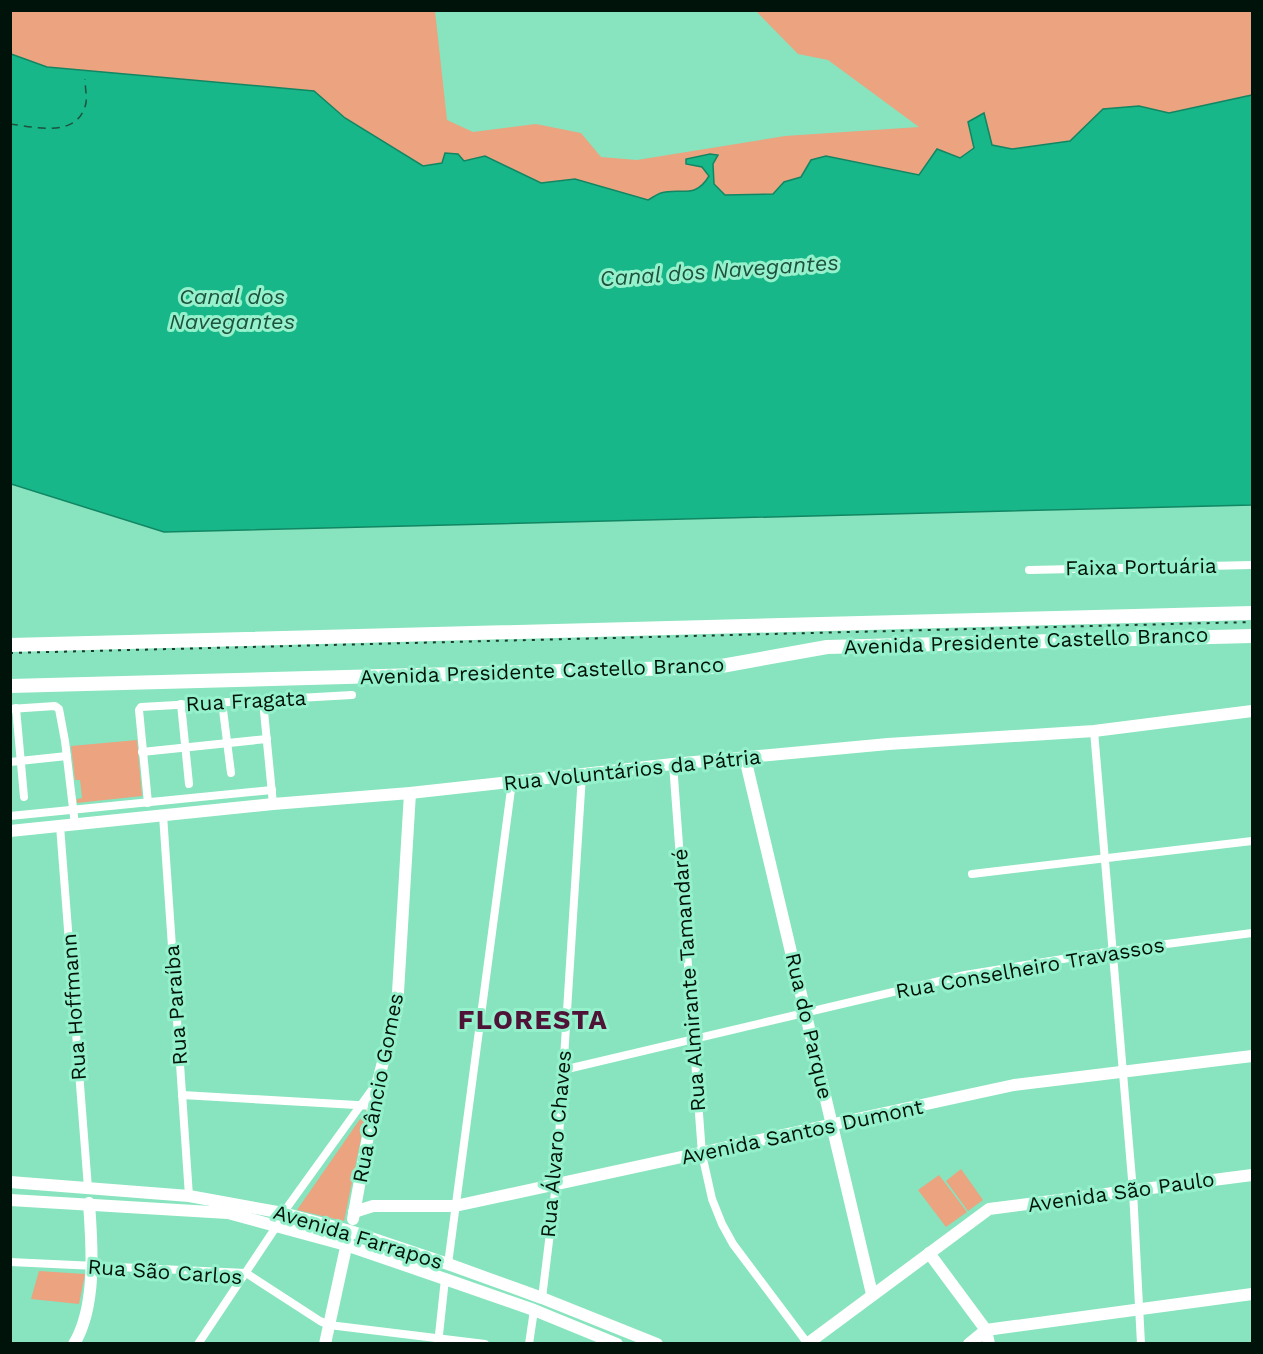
<svg xmlns="http://www.w3.org/2000/svg" width="1263" height="1354" font-family="'Work Sans',sans-serif">
	<style>
		.green { fill: #eba380 }
		.water { fill: #18b789; stroke: #118663; stroke-width: 1.5 }
		.lines { fill: none; stroke-linecap: round; stroke-linejoin: round }
		.ferry { stroke: #1b533f; stroke-width: 1.5; stroke-dasharray: 8 6; stroke-linecap: butt }
		.street { stroke: #fff; stroke-width: 8 }
		.secondary { stroke: #fff; stroke-width: 12 }
		.primary { stroke: #fff; stroke-width: 14 }
		.rail { stroke: #193a2c; stroke-width: 2; stroke-dasharray: 3 6; stroke-linecap: butt }
		.labels { text-anchor: middle; stroke-width: 6; stroke-linejoin: round; paint-order: stroke }
		.street-label { font-size: 21px; fill: #00130a; stroke: #95f1cb }
		.water-label { font-size: 22px; font-style: italic; fill: #1b533f; stroke: #95f1cb }
		.district-label { font-size: 27px; font-weight: bold; letter-spacing: 1.5px; fill: #4f1338; stroke: #95f1cb }
	</style>
	<rect width="100%" height="100%" fill="#87e4be"/>
	<g class="green">
		<path d="M11 11H435L447 120 473 132 536 124 581 133 601 157 637 160 785 136 919 127 828 60 798 54 756 11H1252V95L1169 113 1139 106 1104 109 1070 141 1012 149 992 145 984 114 974 148 960 158 937 149 919 175 826 156 811 160 801 177 784 182 774 194 725 195 714 184 713 164 702 167 709 176C694 200 681 187 661 193 657 194 652 198 648 200L575 179 541 183 485 156 464 161 423 166 345 118 314 91 47 67 11 54Z"/>
		<polygon points="137,740 142,796 77,803 77,799 82,798 80,780 75,780 71,746"/>
		<polygon points="367,1109 344,1221 297,1210"/>
		<polygon points="961,1169 983,1200 968,1211 946,1181"/>
		<polygon points="939,1175 967,1212 946,1227 918,1190"/>
		<polygon points="39,1271 85,1274 79,1304 31,1299"/>
	</g>
	<path class="water" d="M11 54 47 67 314 91 345 118 423 166 442 163 445 153 458 154 464 161 485 156 541 183 575 179 648 200C652 198 657 194 661 193 680 187 695 200 709 176L702 167 686 164V159L710 154 718 155 713 164 714 184 725 195 773 194 784 182 801 177 811 160 826 156 919 175 937 149 960 158 974 148 968 122 984 113 992 145 1012 149 1070 141 1103 109 1139 106 1169 113 1252 95V505L164 532 11 484Z"/>
	<g class="lines">
		<path class="ferry" d="M10 124C35 127 78 139 86 103 87 96 85 87 85 79"/>
		<g class="street">
			<polyline points="1029,570 1252,565"/>
			<polyline points="263,701 273,804"/>
			<polyline points="222,702 231,773"/>
			<polyline points="181,704 189,784"/>
			<polyline points="16,708 24,797"/>
			<polyline points="10,709 55,706 59,709 65,741 75,825"/>
			<polyline points="1094,731 1133,1191 1141,1344"/>
			<polyline points="142,752 267,739"/>
			<polyline points="10,762 67,756"/>
			<polyline points="673,764 702,1154 712,1199 722,1224 733,1244 808,1344"/>
			<polyline points="148,803 139,710 141,707 352,695"/>
			<polyline points="163,815 189,1196"/>
			<polyline points="10,816 272,790"/>
			<polyline points="60,826 88,1188"/>
			<polyline points="972,874 1252,841"/>
			<polyline points="563,1070 965,975 1112,951 1252,933"/>
			<polyline points="182,1095 374,1106"/>
			<polyline points="283,1213 376,1084"/>
			<polyline points="10,1262 246,1273 320,1321 329,1325 485,1344"/>
			<polyline points="448,1264 512,782"/>
			<polyline points="542,1298 556,1184 582,775"/>
			<polyline points="198,1344 276,1227"/>
			<polyline points="438,1344 445,1279"/>
			<polyline points="529,1344 534,1310"/>
		</g>
		<g class="secondary">
			<polyline points="745,758 872,1294"/>
			<polyline points="10,831 273,804 410,793 673,764 888,744 1094,731 1252,711"/>
			<polyline points="10,1182 189,1196 283,1213 350,1231 448,1264 542,1298 657,1344"/>
			<polyline points="10,1200 228,1213 346,1245 445,1279 534,1310 617,1344"/>
			<polyline points="354,1212 373,1206 455,1206 1014,1085 1252,1056"/>
			<polyline points="353,1219 378,1081 397,1009 410,793"/>
			<polyline points="929,1253 986,1330 989,1344"/>
			<path d="M74 1344C97 1306 92 1245 89 1203"/>
			<polyline points="325,1344 348,1238"/>
			<polyline points="807,1344 989,1209 1252,1175"/>
			<polyline points="969,1344 986,1330 1252,1294"/>
		</g>
		<g class="primary">
			<polyline points="10,645 1252,613"/>
			<polyline points="10,686 716,667 827,647 1252,636"/>
		</g>
		<polyline class="rail" points="10,653 1252,622"/>
	</g>
	<g class="labels">
		<g class="street-label">
			<text transform="translate(1141 567) rotate(-1)" y="7">Faixa Portuária</text>
			<text transform="translate(1026 641) rotate(-2)" y="7">Avenida Presidente Castello Branco</text>
			<text transform="translate(542 671) rotate(-2)" y="7">Avenida Presidente Castello Branco</text>
			<text transform="translate(246 701) rotate(-3)" y="7">Rua Fragata</text>
			<text transform="translate(632 770) rotate(-6)" y="7">Rua Voluntários da Pátria</text>
			<text transform="translate(1030 968) rotate(-10)" y="7">Rua Conselheiro Travassos</text>
			<text transform="translate(689 980) rotate(-94)" y="7">Rua Almirante Tamandaré</text>
			<text transform="translate(176 1005) rotate(-94)" y="7">Rua Paraíba</text>
			<text transform="translate(74 1007) rotate(-94)" y="7">Rua Hoffmann</text>
			<text transform="translate(809 1026) rotate(77)" y="7">Rua do Parque</text>
			<text transform="translate(378 1088) rotate(-79)" y="7">Rua Câncio Gomes</text>
			<text transform="translate(802 1132) rotate(-12)" y="7">Avenida Santos Dumont</text>
			<text transform="translate(556 1144) rotate(-85)" y="7">Rua Álvaro Chaves</text>
			<text transform="translate(1121 1192) rotate(-8)" y="7">Avenida São Paulo</text>
			<text transform="translate(358 1237) rotate(17)" y="7">Avenida Farrapos</text>
			<text transform="translate(165 1272) rotate(4)" y="7">Rua São Carlos</text>
		</g>
		<g class="water-label">
			<text transform="translate(719 270) rotate(-4)" y="8">Canal dos Navegantes</text>
			<text x="232" y="304">Canal dos<tspan x="232" dy="25">Navegantes</tspan></text>
		</g>
		<g class="district-label">
			<text x="533" y="1029">FLORESTA</text>
		</g>
	</g>
	<rect width="1263" height="1354" fill="none" stroke="#00130a" stroke-width="24"/>
</svg>
